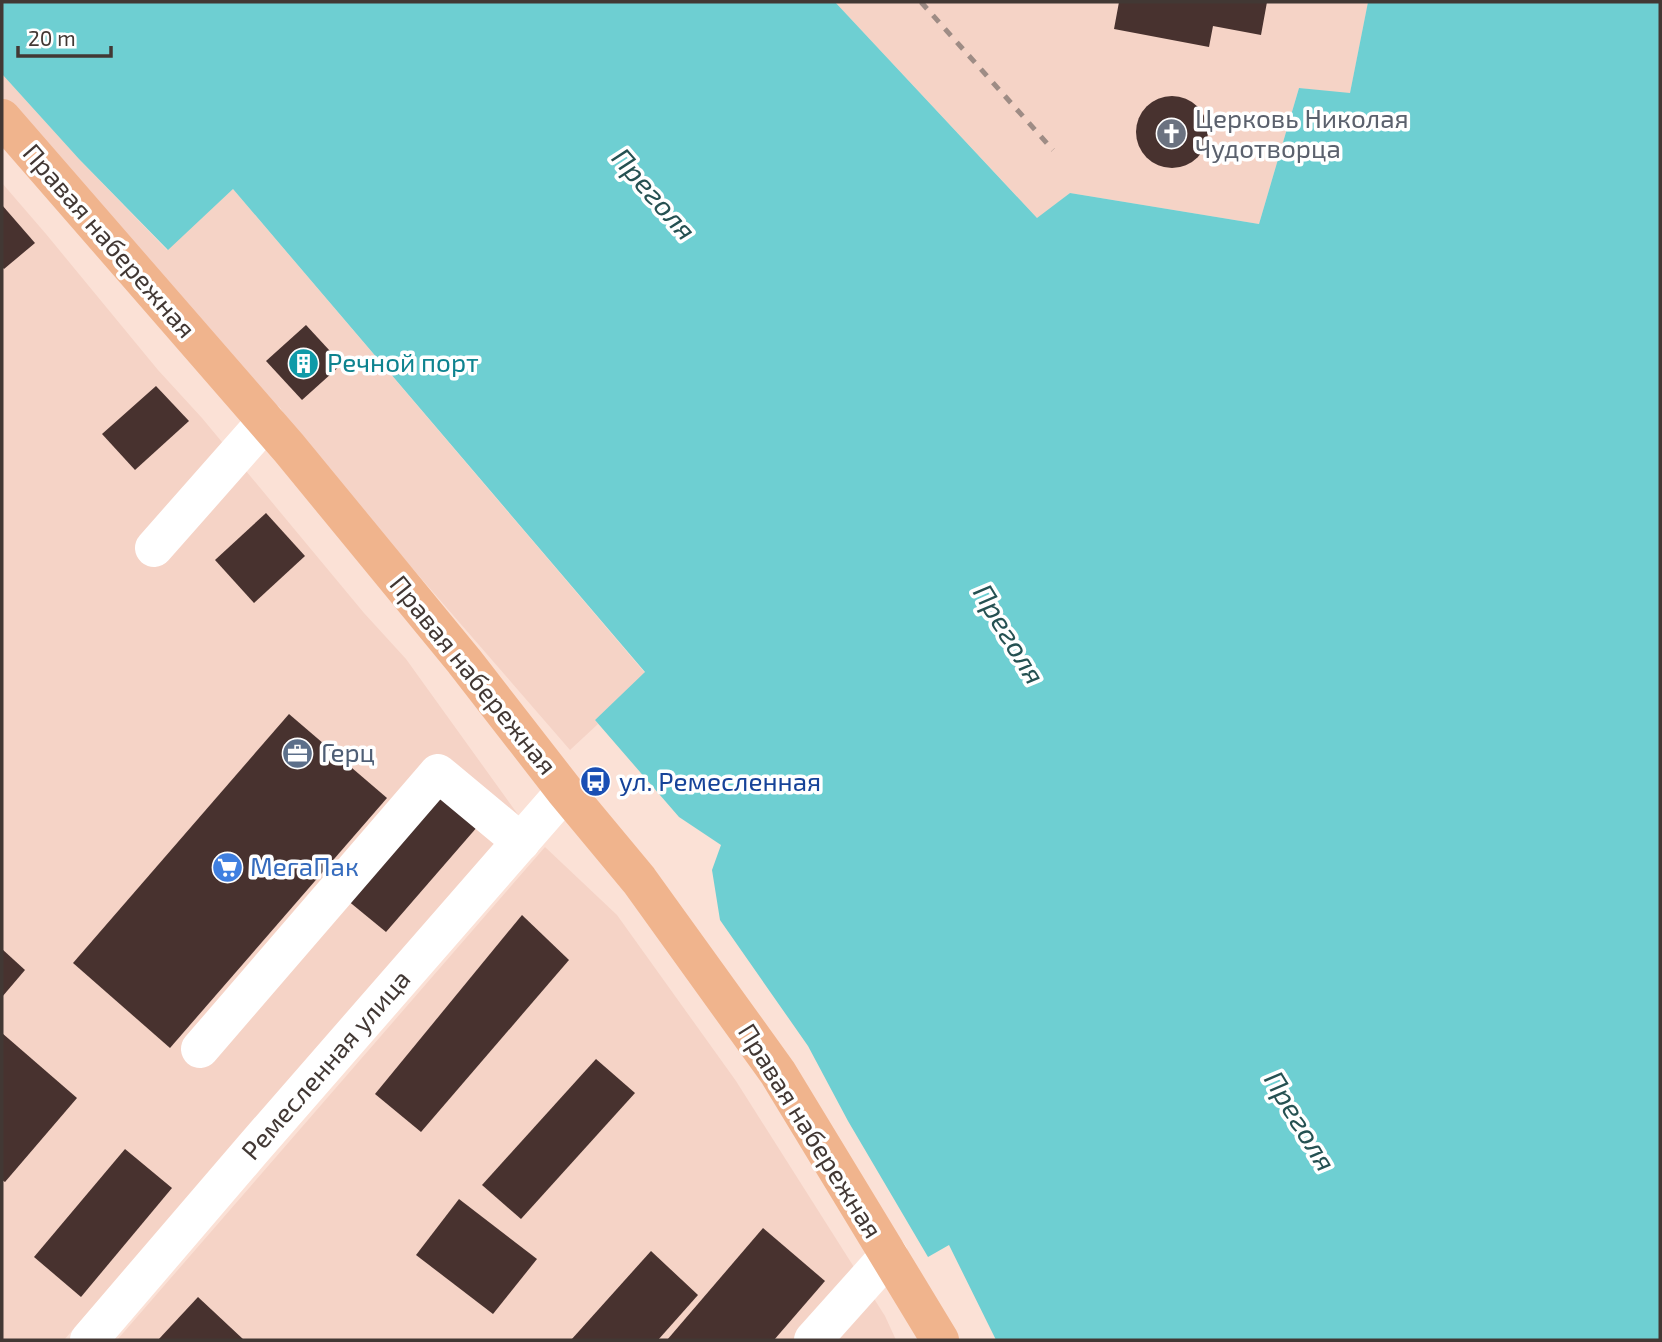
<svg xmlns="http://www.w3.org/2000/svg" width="1662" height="1342" font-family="'Exo 2',sans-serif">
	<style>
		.built { fill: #f5d3c6 }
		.water { fill: #6ecfd2 }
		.building { fill: #48322f }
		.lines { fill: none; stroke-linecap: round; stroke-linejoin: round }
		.minor { stroke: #fff; stroke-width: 38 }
		.major { stroke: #f0b48d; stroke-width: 38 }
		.rail { stroke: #9e8c85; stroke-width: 5; stroke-dasharray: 9 9; stroke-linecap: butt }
		.labels { text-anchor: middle; stroke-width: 7; stroke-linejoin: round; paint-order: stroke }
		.worship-label { font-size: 26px; fill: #5b616d; stroke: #fff; text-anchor: start }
		.street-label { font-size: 26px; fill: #423834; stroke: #fff }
		.culture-label { font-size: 26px; fill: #0d838f; stroke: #fff; text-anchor: start }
		.service-label { font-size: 26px; fill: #4e5e75; stroke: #fff; text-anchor: start }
		.transit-label { font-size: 26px; fill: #164399; stroke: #fff; text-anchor: start }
		.shop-label { font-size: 26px; fill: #366cbe; stroke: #fff; text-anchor: start }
		.water-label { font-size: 28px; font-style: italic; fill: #255152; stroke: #fff }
	</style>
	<rect width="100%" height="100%" fill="#fbe1d6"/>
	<g class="built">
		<polygon points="835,2 1368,2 1350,94 1299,88 1259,224 1070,193 1038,219"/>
		<polygon points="2,74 79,159 167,250 233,189 645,673 595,720 598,724 570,750 150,266 2,101"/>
		<polygon points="2,183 46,234 158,370 202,418 364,613 406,659 519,816 64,1340 2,1340"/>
		<polygon points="545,847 617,915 736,1081 885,1316 896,1340 117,1340"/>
	</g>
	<polygon class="water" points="2,2 835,2 1037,218 1070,193 1259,224 1299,88 1350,93 1368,2 1660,2 1660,1340 996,1340 949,1245 928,1257 848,1121 808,1046 720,920 712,870 721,845 679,817 595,720 645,672 233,189 168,250 79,159 2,74"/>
	<g class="building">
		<polygon points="1119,2 1267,2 1261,35 1213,26 1209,47 1114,29"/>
		<circle cx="1172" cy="132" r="36"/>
		<polygon points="2,205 35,243 4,269 2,267"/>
		<polygon points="306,325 342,364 302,400 266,361"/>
		<polygon points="156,386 189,421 135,470 102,434"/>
		<polygon points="266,513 305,556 254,603 215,560"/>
		<polygon points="289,714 387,798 170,1048 73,963"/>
		<polygon points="438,796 478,826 386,932 347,900"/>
		<polygon points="522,915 569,960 421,1132 375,1094"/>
		<polygon points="2,949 25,970 2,997"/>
		<polygon points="2,1033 77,1098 5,1182 2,1180"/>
		<polygon points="596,1059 635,1093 521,1219 482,1185"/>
		<polygon points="125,1149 172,1188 81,1297 34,1257"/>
		<polygon points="459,1199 537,1259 493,1314 416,1255"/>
		<polygon points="763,1228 825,1281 774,1340 667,1340"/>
		<polygon points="651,1251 698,1295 658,1340 571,1340"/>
		<polygon points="198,1297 244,1340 158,1340"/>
	</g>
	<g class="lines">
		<g class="minor">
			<polyline points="154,548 266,421"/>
			<polyline points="200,1049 438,773 521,842"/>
			<polyline points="89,1340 251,1151 565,791"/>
			<polyline points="813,1340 889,1255"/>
		</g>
		<polyline class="major" points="2,118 289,448 464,661 565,791 639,880 778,1073 940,1340"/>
		<polyline class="rail" points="921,2 1053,150"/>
	</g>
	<defs>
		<symbol id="church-disc" viewBox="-11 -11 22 22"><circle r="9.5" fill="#6b7280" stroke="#fff"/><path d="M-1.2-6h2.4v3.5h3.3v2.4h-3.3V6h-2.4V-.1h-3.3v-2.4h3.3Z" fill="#fff"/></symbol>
		<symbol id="building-disc" viewBox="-11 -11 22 22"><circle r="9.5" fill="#0f9aa8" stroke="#fff"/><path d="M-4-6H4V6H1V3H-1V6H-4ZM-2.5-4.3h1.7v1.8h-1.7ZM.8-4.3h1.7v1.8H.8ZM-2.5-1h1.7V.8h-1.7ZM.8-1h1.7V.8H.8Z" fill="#fff"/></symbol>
		<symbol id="office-disc" viewBox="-11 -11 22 22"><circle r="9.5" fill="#5c6f8a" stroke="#fff"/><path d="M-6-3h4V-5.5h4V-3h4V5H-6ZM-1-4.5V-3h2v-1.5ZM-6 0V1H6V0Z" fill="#fff"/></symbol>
		<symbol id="bus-disc" viewBox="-11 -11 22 22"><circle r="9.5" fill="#1a4fb4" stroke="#fff"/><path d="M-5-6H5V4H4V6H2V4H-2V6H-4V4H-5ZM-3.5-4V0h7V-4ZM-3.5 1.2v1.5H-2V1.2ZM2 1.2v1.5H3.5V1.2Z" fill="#fff"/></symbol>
		<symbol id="supermarket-disc" viewBox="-11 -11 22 22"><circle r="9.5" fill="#3f7fe0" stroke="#fff"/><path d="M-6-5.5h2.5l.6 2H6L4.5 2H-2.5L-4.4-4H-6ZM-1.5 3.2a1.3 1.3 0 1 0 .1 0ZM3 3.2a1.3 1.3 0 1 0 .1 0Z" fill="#fff"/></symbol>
	</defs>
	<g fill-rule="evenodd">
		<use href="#church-disc" x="1154" y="116" width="35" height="35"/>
		<use href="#building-disc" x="286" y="346" width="35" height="35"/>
		<use href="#office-disc" x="280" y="736" width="35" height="35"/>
		<use href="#bus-disc" x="578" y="764" width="35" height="35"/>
		<use href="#supermarket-disc" x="210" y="850" width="35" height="35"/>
	</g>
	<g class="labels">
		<g class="worship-label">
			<text x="1195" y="128">Церковь Николая<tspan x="1195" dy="30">Чудотворца</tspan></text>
		</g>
		<g class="street-label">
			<text transform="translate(109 241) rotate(49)" y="9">Правая набережная</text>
			<text transform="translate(473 675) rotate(51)" y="9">Правая набережная</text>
			<text transform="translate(326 1065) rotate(-49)" y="9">Ремесленная улица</text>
			<text transform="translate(810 1131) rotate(58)" y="9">Правая набережная</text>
		</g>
		<g class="culture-label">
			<text x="327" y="372">Речной порт</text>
		</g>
		<g class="service-label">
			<text x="321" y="762">Герц</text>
		</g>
		<g class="transit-label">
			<text x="619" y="791">ул. Ремесленная</text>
		</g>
		<g class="shop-label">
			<text x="250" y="876">МегаПак</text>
		</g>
		<g class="water-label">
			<text transform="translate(654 194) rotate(49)" y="10">Преголя</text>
			<text transform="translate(1009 634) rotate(59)" y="10">Преголя</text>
			<text transform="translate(1300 1121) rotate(59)" y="10">Преголя</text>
		</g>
	</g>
	<rect width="1662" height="1342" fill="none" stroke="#423834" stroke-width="7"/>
	<path d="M18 46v10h93v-10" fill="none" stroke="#423834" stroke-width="3.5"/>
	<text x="28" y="46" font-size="21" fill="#423834" stroke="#ffffff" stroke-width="5" paint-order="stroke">20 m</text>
</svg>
